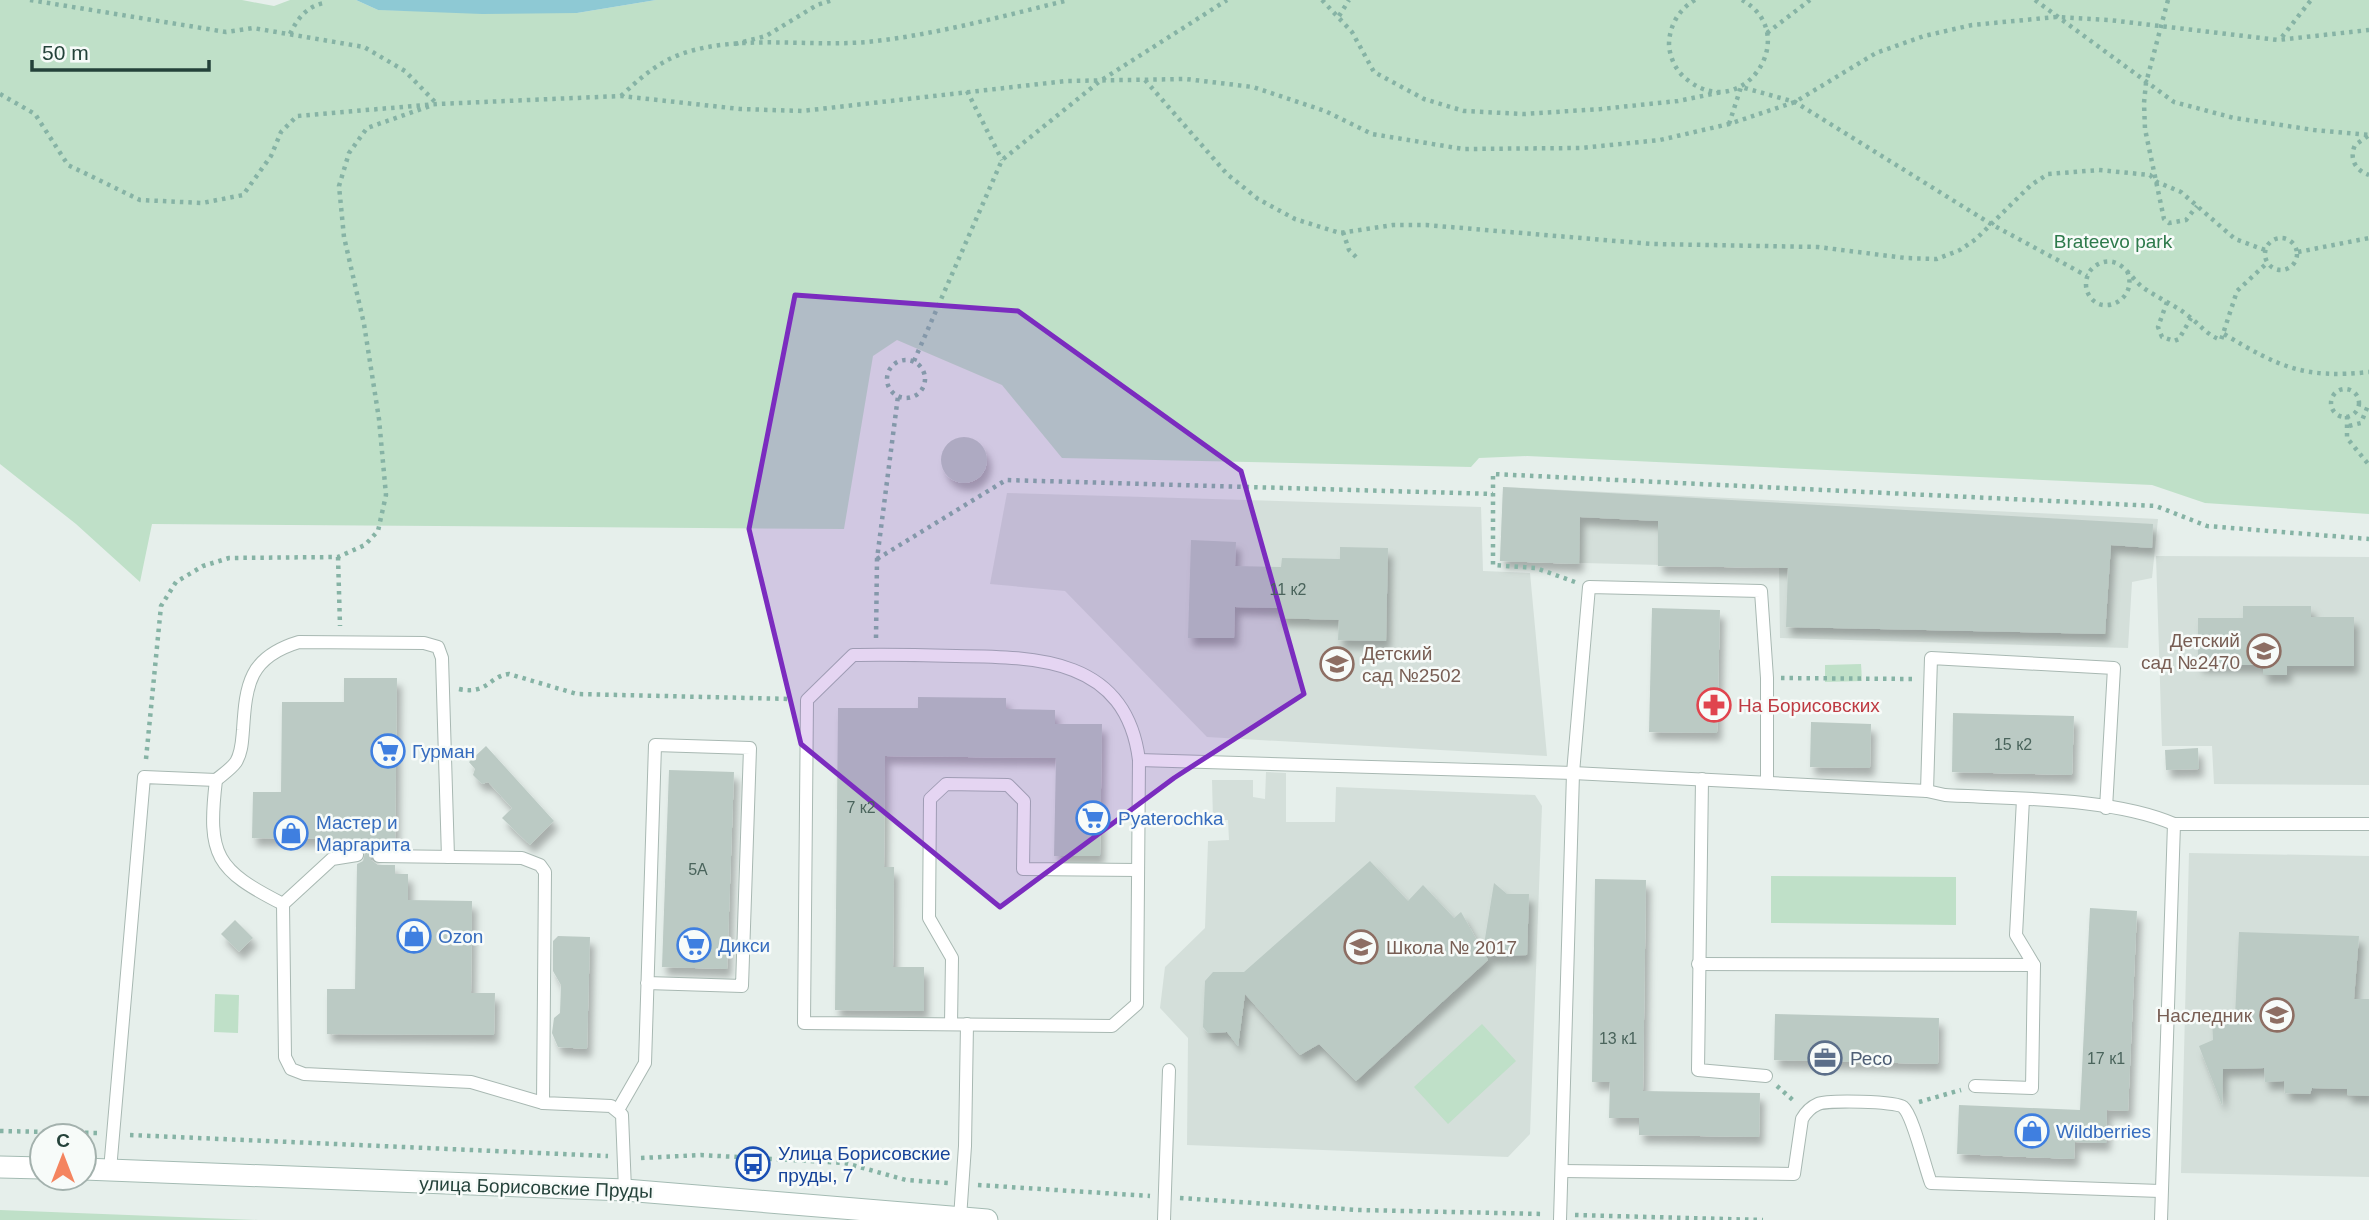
<svg xmlns="http://www.w3.org/2000/svg" width="2369" height="1220" font-family="Arial,sans-serif">
	<style>
		.built { fill: #d4dfda }
		.green { fill: #bfe0c8 }
		.water { fill: #8ec9d4 }
		.building { fill: #bbcac4; filter: url(#shadow) }
		.lines { fill: none; stroke-linecap: round; stroke-linejoin: round }
		.service-casing { stroke: #a8b8b2; stroke-width: 14 }
		.secondary-casing { stroke: #a4bbb3; stroke-width: 23 }
		.path { stroke: #86b3a5; stroke-width: 4.5; stroke-dasharray: 3.5 5; stroke-linecap: butt }
		.service { stroke: #fff; stroke-width: 12 }
		.secondary { stroke: #fff; stroke-width: 21 }
		.marked { fill: #7b2cbf; fill-opacity: 0.2; stroke: #7b2cbf; stroke-width: 5; stroke-linejoin: round }
		.labels { text-anchor: middle; stroke-width: 5; stroke-linejoin: round; paint-order: stroke }
		.number-label { font-size: 16px; fill: #4a645c }
		.park-label { font-size: 19px; fill: #2d7a4b; stroke: #f7fbf9 }
		.education-label { font-size: 19px; fill: #785e54; stroke: #f7fbf9; text-anchor: end }
		.health-label { font-size: 19px; fill: #be3a42; stroke: #f7fbf9; text-anchor: start }
		.shop-label { font-size: 19px; fill: #366cbe; stroke: #f7fbf9; text-anchor: start }
		.service-label { font-size: 19px; fill: #4e5e75; stroke: #f7fbf9; text-anchor: start }
		.transit-label { font-size: 19px; fill: #164399; stroke: #f7fbf9; text-anchor: start }
		.street-label { font-size: 19px; fill: #24423a; stroke: #f7fbf9 }
	</style>
	<defs>
		<filter id="shadow"><feDropShadow dx="4.5" dy="8" stdDeviation="3.5" flood-color="#0004"/></filter>
	</defs>
	<rect width="100%" height="100%" fill="#e6efeb"/>
	<g class="built">
		<polygon points="1503,487 2158,519 2152,578 2132,582 2128,648 1780,638 1779,568 1500,561"/>
		<polygon points="1007,493 1481,507 1483,571 1530,573 1547,756 1207,737 1065,591 990,584"/>
		<polygon points="2156,556 2369,557 2369,785 2214,784 2212,746 2162,746"/>
		<polygon points="1266,772 1286,773 1286,822 1335,822 1336,787 1535,795 1542,806 1530,1134 1508,1157 1187,1145 1188,1038 1160,1008 1165,967 1205,928 1208,841 1229,840 1228,820 1213,820 1212,780 1253,780 1253,797 1265,799"/>
		<polygon points="2189,853 2369,856 2369,1177 2181,1173"/>
	</g>
	<g class="green">
		<polygon points="0,0 242,0 274,6 290,0 356,0 378,10 577,13 656,0 2369,0 2369,514 2205,503 2152,485 1527,456 1479,458 1471,467 1062,458 1002,385 897,340 873,356 844,529 152,524 140,582 76,524 0,464"/>
		<polygon points="1861,664 1862,681 1825,682 1825,665"/>
		<polygon points="1771,876 1956,877 1956,925 1771,923"/>
		<polygon points="215,994 239,995 238,1033 214,1032"/>
		<polygon points="1482,1024 1516,1061 1448,1124 1414,1087"/>
		<polygon points="0,1210 258,1220 0,1220"/>
	</g>
	<polygon class="water" points="356,0 656,0 577,13 482,14 378,10"/>
	<g class="building">
		<circle cx="964" cy="460" r="23"/>
		<polygon points="1503,487 2153,524 2152,548 2111,545 2105,634 1786,627 1788,568 1658,566 1658,521 1580,517 1579,564 1500,561"/>
		<polygon points="1191,540 1236,542 1235,566 1281,567 1282,558 1340,559 1340,547 1388,548 1386,641 1338,640 1339,620 1279,618 1279,608 1235,607 1234,638 1188,638"/>
		<polygon points="2243,606 2311,606 2311,617 2354,617 2354,666 2287,666 2287,675 2263,675 2263,665 2198,665 2198,618 2243,618"/>
		<polygon points="1652,608 1720,610 1717,733 1649,732"/>
		<polygon points="344,678 397,678 395,847 375,848 371,852 371,860 378,865 395,865 395,874 408,874 408,900 472,901 471,993 495,993 494,1035 327,1034 327,989 355,989 357,864 363,861 365,853 357,846 357,839 252,838 253,792 281,792 282,702 344,702"/>
		<polygon points="918,697 1006,698 1006,709 1055,710 1055,724 1102,724 1100,856 1054,856 1056,758 885,756 884,867 894,867 893,967 924,967 924,1011 835,1010 838,708 918,708"/>
		<polygon points="1953,713 2074,716 2072,775 1952,772"/>
		<polygon points="1811,722 1871,724 1870,768 1810,767"/>
		<polygon points="486,746 554,821 530,845 502,818 512,808 488,782 482,784 473,775 475,769 469,762"/>
		<polygon points="2198,748 2199,769 2166,770 2165,750"/>
		<polygon points="669,770 734,772 727,969 662,967"/>
		<polygon points="1370,861 1408,901 1423,885 1454,918 1461,912 1483,951 1494,883 1507,894 1529,894 1527,955 1486,956 1488,960 1356,1081 1319,1044 1300,1055 1245,994 1238,1046 1227,1032 1208,1033 1203,1027 1205,981 1213,972 1244,972"/>
		<polygon points="1595,879 1646,880 1643,1091 1760,1093 1759,1137 1639,1135 1639,1118 1609,1118 1610,1082 1592,1082"/>
		<polygon points="2090,908 2137,911 2128,1111 2107,1110 2106,1143 2075,1142 2074,1159 1957,1154 1959,1105 2080,1110"/>
		<polygon points="235,920 253,938 239,952 221,934"/>
		<polygon points="2239,932 2359,936 2354,999 2369,999 2369,1096 2347,1095 2347,1089 2312,1088 2310,1094 2285,1093 2284,1081 2265,1082 2264,1068 2223,1069 2222,1105 2199,1046 2213,1040 2212,1017 2235,1017"/>
		<polygon points="558,936 590,937 587,1049 558,1047 552,1033 554,1018 560,1013 561,985 553,971 553,941"/>
		<polygon points="1775,1014 1939,1018 1938,1064 1774,1060"/>
	</g>
	<g class="lines">
		<defs>
			<g id="service">
				<path d="M853 655C887 654 922 655 956 656 1038 657 1126 658 1139 760L1137 1004 1112 1026 804 1023 807 700Z"/>
				<path d="M1139 760 1573 773 1927 791 1945 795C2012 799 2112 797 2174 824H2369"/>
				<polyline points="1702,779 1698,1070 1766,1076"/>
				<path d="M216 780C207 856 216 870 283 904L332 859 357 855"/>
				<polyline points="1927,791 1931,658 2114,668 2106,808"/>
				<polyline points="379,856 522,858 540,865 545,872 543,1103 611,1106 622,1115 625,1190"/>
				<polyline points="283,904 285,1057 291,1069 304,1074 471,1082 543,1103"/>
				<polyline points="1698,964 2034,965 2016,935 2023,799"/>
				<polyline points="951,1024 952,958 929,918 930,799 946,784 1008,785 1024,801 1023,869 1138,870"/>
				<polyline points="1975,1086 2032,1088 2034,965"/>
				<polyline points="618,1110 645,1063 655,745 750,748 742,986 647,983"/>
				<path d="M110 1170 144 777 216 780C222 775 231 769 236 762 242 752 242 741 243 730 246 684 249 657 299 642L424 643 438 647 442 658 448 857"/>
				<path d="M1562 1171 1794 1174 1802 1119C1806 1112 1811 1107 1818 1104 1827 1100 1896 1101 1903 1107 1913 1115 1925 1168 1931 1183L2160 1191"/>
				<polyline points="960,1218 965,1146 967,1024"/>
				<polyline points="1164,1220 1169,1070"/>
				<polyline points="1560,1220 1573,773 1589,587 1761,591 1767,678 1767,782"/>
				<polyline points="2161,1220 2174,824"/>
			</g>
			<g id="secondary">
				<polyline points="0,1167 42,1168"/>
				<polyline points="84,1169 625,1190 987,1220"/>
			</g>
		</defs>
		<use href="#service" class="service-casing"/>
		<use href="#secondary" class="secondary-casing"/>
		<g class="path">
			<polyline points="30,0 226,32 253,28 364,47 405,71 436,103"/>
			<polyline points="1322,0 1352,32 1374,72 1424,99 1464,111 1524,114 1601,109 1678,101 1722,92"/>
			<path d="M1695 0C1679 9 1669 26 1669 45 1670 59 1677 73 1689 81 1744 123 1803 34 1742 0"/>
			<polyline points="2035,0 2174,102 2234,118 2314,130 2369,135"/>
			<polyline points="2168,0 2146,83 2144,103 2145,129 2164,219 2169,223 2186,220 2197,206"/>
			<polyline points="1339,16 1349,0"/>
			<polyline points="1767,33 1810,0"/>
			<path d="M290 34C297 19 307 6 324 3"/>
			<polyline points="2282,37 2311,0"/>
			<polyline points="735,44 766,36 817,5 833,0"/>
			<polyline points="1145,80 1227,174 1258,199 1295,219 1340,233 1393,225 1426,225 1652,244 1818,247 1905,258 1937,259 1960,250 1976,239 2031,185 2048,174 2099,170 2150,175 2157,182 2181,192 2235,239 2265,250"/>
			<polyline points="967,91 1002,160"/>
			<polyline points="0,94 35,114 68,165 140,200 202,203 243,195 271,156 281,132 297,116 437,104 621,96 740,109 802,111 1066,81 1186,79 1253,87 1325,111 1372,134 1463,149 1581,148 1660,140 1729,124 1795,102 1876,53 1924,36 1972,25 2056,17 2109,20 2278,40 2369,30"/>
			<path d="M621 96C639 79 657 63 681 54 739 34 807 47 867 42 935 35 1003 16 1069 0"/>
			<polyline points="1729,124 1741,87 1795,102 1991,224 2087,276"/>
			<path d="M2368 136 2355 145C2349 159 2355 170 2369 175"/>
			<polyline points="1343,232 1349,250 1356,257"/>
			<circle cx="2281" cy="254" r="16"/>
			<polyline points="2298,252 2369,238"/>
			<path d="M2127 271C2140 300 2098 320 2087 291 2085 285 2086 277 2090 271 2095 264 2105 260 2113 262 2125 265 2132 278 2141 286 2157 298 2176 305 2191 318 2201 326 2207 335 2221 340L2237 291 2267 263"/>
			<polyline points="2167,302 2158,327 2162,337 2174,341 2179,339 2191,318"/>
			<path d="M2224 334C2279 367 2304 379 2369 372"/>
			<circle cx="906" cy="379" r="19"/>
			<polyline points="914,361 1002,160 1100,81 1227,0"/>
			<circle cx="2345" cy="403" r="14"/>
			<polyline points="2347,416 2347,438 2369,465"/>
			<polyline points="2349,426 2361,423 2369,403"/>
			<polyline points="338,557 340,626"/>
			<polyline points="877,559 1006,480 1493,494"/>
			<polyline points="1575,582 1536,568 1493,565 1493,474 2156,506 2207,526 2369,539"/>
			<polyline points="876,638 877,559 898,396"/>
			<polyline points="1781,678 1913,679"/>
			<path d="M459 689C488 695 489 676 509 674L577 694 792 699"/>
			<polyline points="146,759 161,606 176,582 203,566 229,558 338,557 365,545 378,531 386,495 379,419 364,324 344,237 339,186 349,153 367,128 430,106"/>
			<polyline points="1777,1086 1794,1101"/>
			<polyline points="1919,1102 1961,1090"/>
			<polyline points="0,1131 97,1133"/>
			<polyline points="130,1135 608,1156"/>
			<polyline points="641,1158 701,1155 845,1163 906,1180 948,1183"/>
			<polyline points="978,1185 1150,1196"/>
			<polyline points="1180,1198 1358,1210 1545,1214"/>
			<polyline points="1575,1215 1763,1220"/>
		</g>
		<use href="#service" class="service"/>
		<use href="#secondary" class="secondary"/>
	</g>
	<path class="marked" d="M795 295 1018 311 1241 471 1304 694 1174 778 1000 907 801 744 749 529Z"/>
	<defs>
		<symbol id="school-ring" viewBox="-11 -11 22 22"><circle r="9.5" fill="#f7fbf9" stroke="#8d6e63" stroke-width="1.5"/><path d="M0-5L7-2L0 1L-7-2ZM-4 1L0 2.5L4 1V4Q0 6-4 4Z" fill="#8d6e63"/></symbol>
		<symbol id="pharmacy-ring" viewBox="-11 -11 22 22"><circle r="9.5" fill="#f7fbf9" stroke="#e0444e" stroke-width="1.5"/><path d="M-2-6h4v4h4v4h-4v4h-4v-4h-4v-4h4Z" fill="#e0444e"/></symbol>
		<symbol id="supermarket-ring" viewBox="-11 -11 22 22"><circle r="9.5" fill="#f7fbf9" stroke="#3f7fe0" stroke-width="1.5"/><path d="M-6-5.5h2.5l.6 2H6L4.5 2H-2.5L-4.4-4H-6ZM-1.5 3.2a1.3 1.3 0 1 0 .1 0ZM3 3.2a1.3 1.3 0 1 0 .1 0Z" fill="#3f7fe0"/></symbol>
		<symbol id="shop-ring" viewBox="-11 -11 22 22"><circle r="9.5" fill="#f7fbf9" stroke="#3f7fe0" stroke-width="1.5"/><path d="M-5-2.5h2.3a2.7 3.5 0 0 1 5.4 0H5L5.5 6h-11ZM-1.5-2.5h3a1.5 2.3 0 0 0-3 0Z" fill="#3f7fe0"/></symbol>
		<symbol id="office-ring" viewBox="-11 -11 22 22"><circle r="9.5" fill="#f7fbf9" stroke="#5c6f8a" stroke-width="1.5"/><path d="M-6-3h4V-5.5h4V-3h4V5H-6ZM-1-4.5V-3h2v-1.5ZM-6 0V1H6V0Z" fill="#5c6f8a"/></symbol>
		<symbol id="bus-ring" viewBox="-11 -11 22 22"><circle r="9.5" fill="#f7fbf9" stroke="#1a4fb4" stroke-width="1.5"/><path d="M-5-6H5V4H4V6H2V4H-2V6H-4V4H-5ZM-3.5-4V0h7V-4ZM-3.5 1.2v1.5H-2V1.2ZM2 1.2v1.5H3.5V1.2Z" fill="#1a4fb4"/></symbol>
	</defs>
	<g fill-rule="evenodd">
		<use href="#school-ring" x="2245" y="632" width="38" height="38"/>
		<use href="#school-ring" x="1318" y="645" width="38" height="38"/>
		<use href="#pharmacy-ring" x="1695" y="686" width="38" height="38"/>
		<use href="#supermarket-ring" x="369" y="732" width="38" height="38"/>
		<use href="#supermarket-ring" x="1074" y="799" width="38" height="38"/>
		<use href="#shop-ring" x="272" y="814" width="38" height="38"/>
		<use href="#shop-ring" x="395" y="917" width="38" height="38"/>
		<use href="#supermarket-ring" x="675" y="926" width="38" height="38"/>
		<use href="#school-ring" x="1342" y="928" width="38" height="38"/>
		<use href="#school-ring" x="2258" y="996" width="38" height="38"/>
		<use href="#office-ring" x="1806" y="1039" width="38" height="38"/>
		<use href="#shop-ring" x="2013" y="1112" width="38" height="38"/>
		<use href="#bus-ring" x="734" y="1145" width="38" height="38"/>
	</g>
	<g class="labels">
		<g class="number-label">
			<text x="1288" y="595">11 к2</text>
			<text x="2013" y="750">15 к2</text>
			<text x="861" y="813">7 к2</text>
			<text x="698" y="875">5А</text>
			<text x="1618" y="1044">13 к1</text>
			<text x="2106" y="1064">17 к1</text>
		</g>
		<g class="park-label">
			<text x="2113" y="248">Brateevo park</text>
		</g>
		<g class="education-label">
			<text x="2240" y="647">Детский<tspan x="2240" dy="22">сад №2470</tspan></text>
			<text x="1362" y="660" text-anchor="start">Детский<tspan x="1362" dy="22">сад №2502</tspan></text>
			<text x="1386" y="954" text-anchor="start">Школа № 2017</text>
			<text x="2252" y="1022">Наследник</text>
		</g>
		<g class="health-label">
			<text x="1738" y="712">На Борисовских</text>
		</g>
		<g class="shop-label">
			<text x="412" y="758">Гурман</text>
			<text x="1118" y="825">Pyaterochka</text>
			<text x="316" y="829">Мастер и<tspan x="316" dy="22">Маргарита</tspan></text>
			<text x="438" y="943">Ozon</text>
			<text x="718" y="952">Дикси</text>
			<text x="2056" y="1138">Wildberries</text>
		</g>
		<g class="service-label">
			<text x="1850" y="1065">Ресо</text>
		</g>
		<g class="transit-label">
			<text x="778" y="1160">Улица Борисовские<tspan x="778" dy="22">пруды, 7</tspan></text>
		</g>
		<g class="street-label">
			<text transform="translate(536 1187) rotate(2)" y="7">улица Борисовские Пруды</text>
		</g>
	</g>
	<g transform="translate(63 1157)"><circle r="33" fill="#f7fbf9" stroke="#a3b1ad" stroke-width="2"/>
	<path d="M0-5L12 26L0 18L-12 26Z" fill="#f4845f"/>
	<text y="-10" font-size="19" font-weight="bold" text-anchor="middle" fill="#24423a">С</text>
	</g>
	<path d="M32 60v10h177v-10" fill="none" stroke="#24423a" stroke-width="3.5"/>
	<text x="42" y="60" font-size="21" fill="#24423a" stroke="#f7fbf9" stroke-width="5" paint-order="stroke">50 m</text>
</svg>
